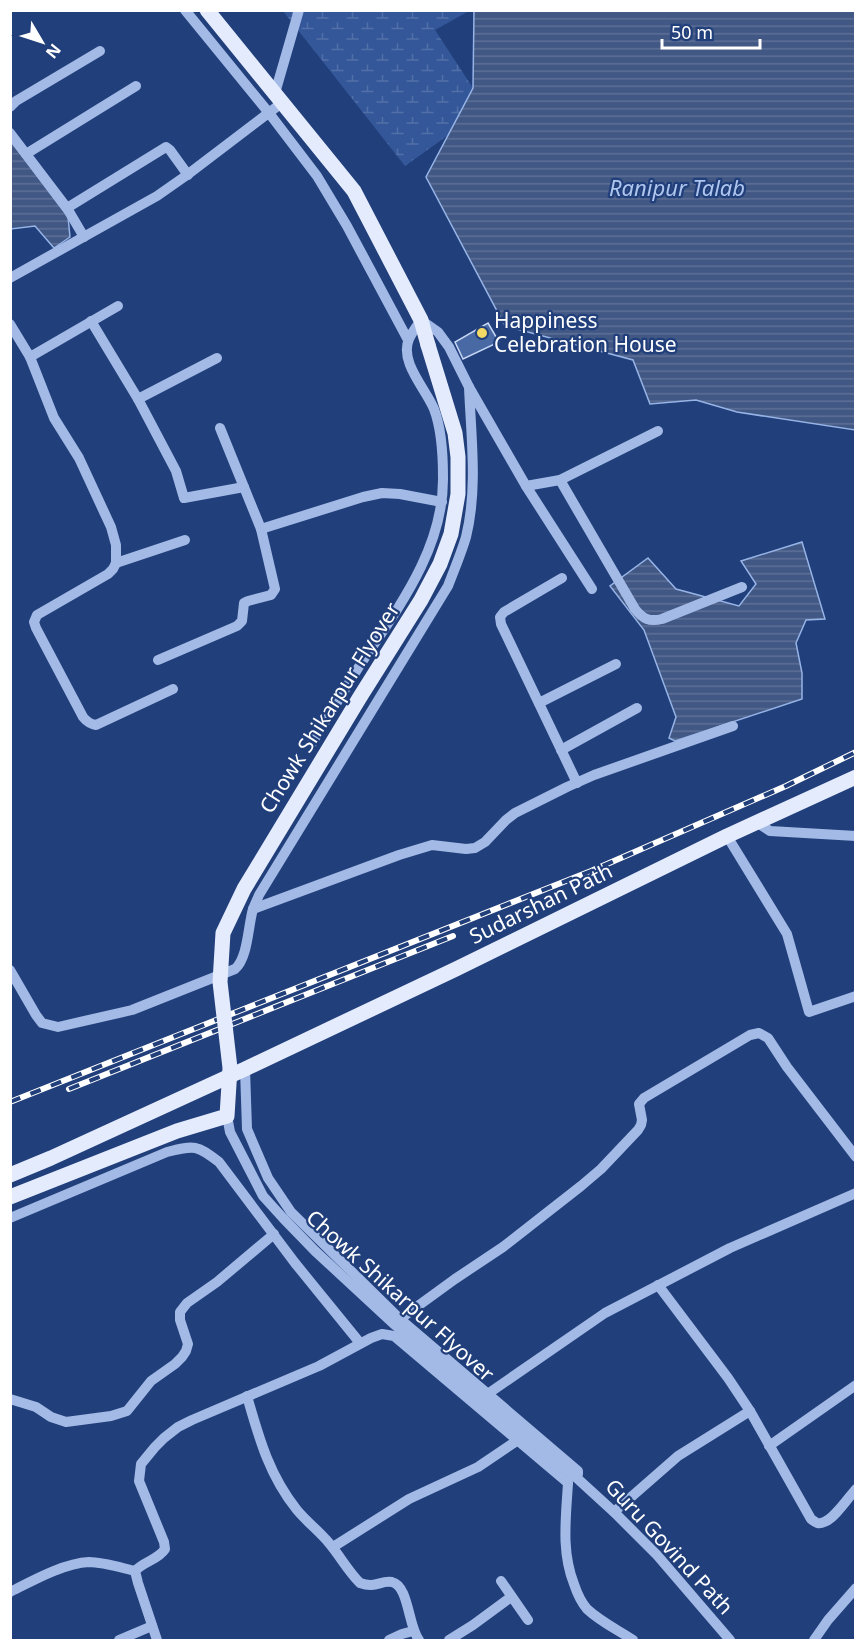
<svg xmlns="http://www.w3.org/2000/svg" width="866" height="1651" font-family="'Noto Sans',sans-serif">
	<style>
		.wetland { fill: url(#wetland-marsh) }
		.water { fill: url(#water-rules); stroke: #97b4e7; stroke-width: 1.5 }
		.building { fill: #4969a4; stroke: #c6d6f4; stroke-width: 1.5 }
		.lines { fill: none; stroke-linecap: round; stroke-linejoin: round }
		.minor { stroke: #a3bae6; stroke-width: 10 }
		.major { stroke: #e4ebfd; stroke-width: 15 }
		.rail-casing { stroke: #fff; stroke-width: 6 }
		.rail { stroke: #213f7b; stroke-width: 4; stroke-dasharray: 11; stroke-linecap: butt }
		.major-bridge { stroke: #e4ebfd; stroke-width: 15 }
		.poi-dot { fill: #f2d864; stroke: #213f7b; stroke-width: 2 }
		.labels { text-anchor: middle; stroke-width: 4.5; stroke-linejoin: round; paint-order: stroke }
		.poi-label { font-size: 21px; fill: #fff; stroke: #213f7b; text-anchor: start }
		.street-label { font-size: 21px; fill: #fff; stroke: #213f7b }
		.water-label { font-size: 22px; font-style: italic; fill: #aec5ee; stroke: #213f7b }
	</style>
	<defs>
		<pattern id="wetland-marsh" width="20" height="14" patternUnits="userSpaceOnUse" patternTransform="scale(1.5)"><rect width="20" height="14" fill="#345799"/><path d="M1 5h8M5 5V1M11 12h8M15 12V8" fill="none" stroke="#5270a8"/></pattern>
		<pattern id="water-rules" width="6" height="5" patternUnits="userSpaceOnUse" patternTransform="scale(1.5)"><rect width="6" height="5" fill="#415784"/><path d="M0 2.5h6" fill="none" stroke="#5e7096"/></pattern>
	</defs>
	<rect width="100%" height="100%" fill="#213f7b"/>
	<polygon class="wetland" points="283,11 469,11 435,30 486,108 405,166"/>
	<g class="water">
		<polygon points="474,11 855,11 855,430 737,412 696,400 650,404 633,360 505,326 426,177 473,88"/>
		<polygon points="10,140 68,217 70,237 54,248 35,226 11,229"/>
		<polygon points="802,542 825,619 806,620 796,643 802,673 802,699 675,741 669,738 676,717 644,630 610,586 648,558 676,589 739,606 756,584 741,561"/>
	</g>
	<polygon class="building" points="488,323 499,342 463,359 455,342"/>
	<g class="lines">
		<g class="minor">
			<polyline points="185,10 269,113 317,176 347,226 408,340"/>
			<polyline points="275,93 299,10"/>
			<polyline points="10,107 16,101 100,51"/>
			<polyline points="10,133 67,208 84,237"/>
			<polyline points="26,154 136,86"/>
			<polyline points="67,208 166,147 170,150 188,175"/>
			<polyline points="10,278 157,196 187,175 283,102"/>
			<polyline points="91,321 138,399 176,471 184,498 244,487"/>
			<polyline points="10,324 30,357 118,306"/>
			<path d="M30 357 54 418 79 458 111 527 116 545V563L113 569 108 574 37 615 34 622 36 628 83 717C87 722 90 724 96 725L173 689"/>
			<polyline points="138,399 217,358"/>
			<path d="M560 480 635 609C643 619 649 622 662 619L742 587"/>
			<polyline points="526,486 560,480 658,431"/>
			<polyline points="261,529 363,497 382,493 400,494 442,502"/>
			<polyline points="116,563 185,540"/>
			<polyline points="562,578 504,612 500,617 501,624 577,783"/>
			<polyline points="158,660 237,626 242,621 244,603 248,601 271,595 275,589 261,529 220,428"/>
			<polyline points="539,703 616,664"/>
			<path d="M312 743C328 717 344 691 360 665 398 608 444 549 443 477 443 455 442 430 434 409 426 389 399 362 409 339 412 332 417 326 421 320L438 332 449 347 469 387 526 486 592 589"/>
			<polyline points="561,750 637,708"/>
			<polyline points="756,822 770,831 856,836"/>
			<polyline points="727,836 787,934 809,1012 856,996"/>
			<polyline points="253,909 399,855 432,845 466,849 475,848 485,842 506,820 515,813 567,787 594,775 733,726"/>
			<path d="M10 970 36 1015 42 1023 58 1027 132 1010 235 969C248 958 248 926 253 909 255 904 257 900 259 895L448 586C454 570 461 554 466 537 478 489 471 436 469 387"/>
			<polyline points="245,1069 247,1129 268,1178 291,1212 400,1319 578,1471 578,1474"/>
			<polyline points="227,1116 230,1132 263,1196 283,1218 315,1251 395,1325 579,1480 614,1512 657,1555 730,1640"/>
			<path d="M10 1218 167 1152C195 1145 197 1145 219 1162L295 1263 360 1343"/>
			<path d="M658 1285 728 1378 750 1411 811 1519C815 1522 818 1525 824 1522 834 1519 848 1498 856 1489"/>
			<polyline points="400,1319 455,1279 503,1247 581,1186 601,1169 638,1130 641,1125 642,1120 639,1104 644,1098 750,1035 759,1033 768,1038 787,1067 856,1157"/>
			<polyline points="489,1393 605,1313 730,1248 856,1193"/>
			<path d="M247 1396C259 1438 269 1475 297 1510 307 1522 319 1531 329 1543 340 1556 348 1571 360 1583 376 1589 380 1580 392 1582 409 1586 408 1626 419 1640"/>
			<polyline points="10,1399 36,1407 51,1417 66,1422 111,1416 127,1411 151,1381 175,1364 182,1357 186,1351 188,1344 180,1320 180,1312 187,1303 217,1282 274,1234"/>
			<polyline points="769,1446 856,1385"/>
			<path d="M568 1483C566 1518 561 1551 574 1584 577 1593 581 1602 587 1609 601 1622 618 1630 633 1640"/>
			<polyline points="614,1512 678,1456 750,1411"/>
			<polyline points="333,1547 409,1499 478,1467 518,1440"/>
			<polyline points="501,1581 528,1620"/>
			<path d="M10 1592C32 1581 64 1563 89 1562 103 1562 122 1568 135 1571"/>
			<polyline points="119,1640 152,1626"/>
			<path d="M157 1640 138 1583 135 1571C144 1561 158 1560 165 1549L164 1542 139 1481 141 1464 155 1447 164 1438 178 1427 192 1420 319 1366 371 1338 382 1334 394 1336 568 1483"/>
			<polyline points="389,1640 402,1634 413,1631"/>
			<polyline points="449,1640 473,1625 511,1597"/>
			<polyline points="814,1640 828,1620 856,1588"/>
		</g>
		<g class="major">
			<polyline points="207,10 354,191 421,320 428,345"/>
			<polyline points="10,1175 51,1158 245,1069 456,969 727,836 856,777"/>
		</g>
		<defs>
			<g id="rail">
				<polyline points="69,1089 453,936"/>
				<polyline points="10,1102 591,871 786,786 856,752"/>
			</g>
		</defs>
		<use href="#rail" class="rail-casing"/>
		<use href="#rail" class="rail"/>
		<polyline class="major-bridge" points="10,1197 177,1131 227,1116 230,1068 220,982 223,933 244,889 360,697 421,600 440,564 451,534 458,494 458,457 455,433 428,345"/>
	</g>
	<circle class="poi-dot" cx="482" cy="333" r="6"/>
	<g class="labels">
		<g class="poi-label">
			<text x="494" y="328">Happiness<tspan x="494" dy="24">Celebration House</tspan></text>
		</g>
		<g class="street-label">
			<text transform="translate(330 708) rotate(-58)" y="7">Chowk Shikarpur Flyover</text>
			<text transform="translate(541 904) rotate(-26)" y="7">Sudarshan Path</text>
			<text transform="translate(400 1296) rotate(42)" y="7">Chowk Shikarpur Flyover</text>
			<text transform="translate(669 1547) rotate(47)" y="7">Guru Govind Path</text>
		</g>
		<g class="water-label">
			<text x="677" y="196">Ranipur Talab</text>
		</g>
	</g>
	<rect width="866" height="1651" fill="none" stroke="#ffffff" stroke-width="24"/>
	<g transform="translate(42 42) rotate(129)" stroke="#213f7b" stroke-width="4.5" paint-order="stroke">
	<path d="M0-4.5L10 22L0 15L-10 22Z" fill="#ffffff"/>
	<text y="-9" font-size="16" font-weight="bold" text-anchor="middle" fill="#ffffff">N</text>
	</g>
	<path d="M662 39v9h98v-9" fill="none" stroke="#ffffff" stroke-width="3"/>
	<text x="671" y="39" font-size="18" fill="#ffffff" stroke="#213f7b" stroke-width="4.5" paint-order="stroke">50 m</text>
</svg>
